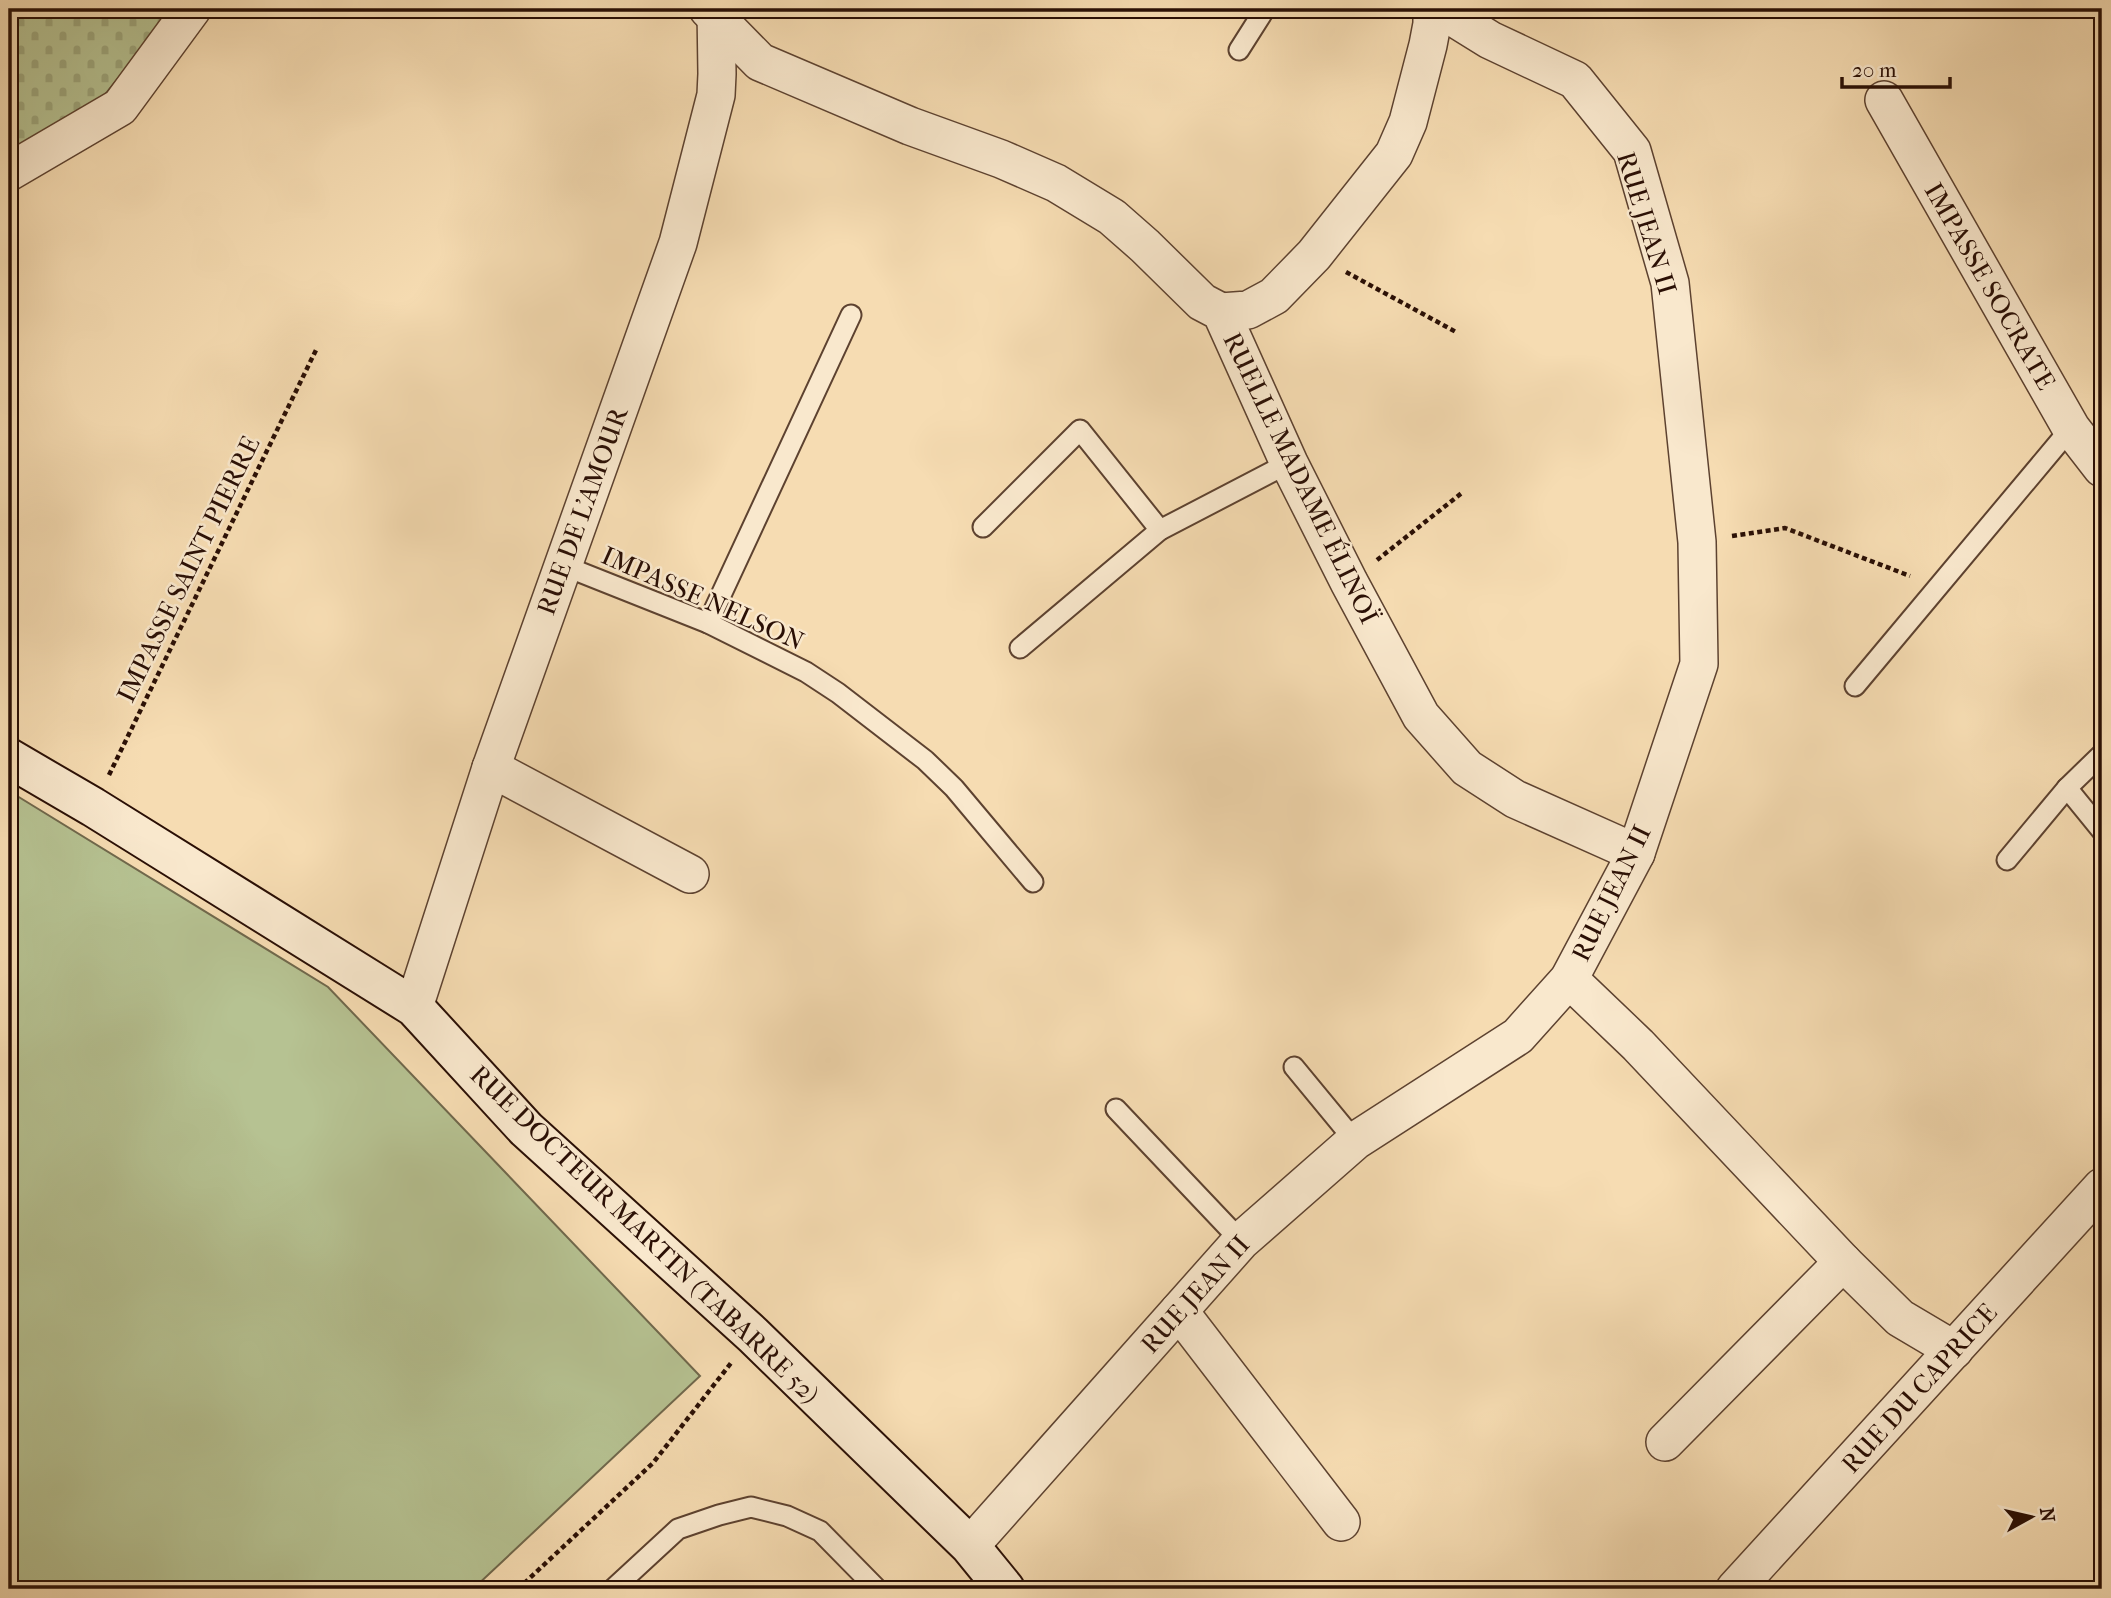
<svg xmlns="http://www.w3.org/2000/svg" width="2111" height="1598" font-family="'IM FELL French Canon',serif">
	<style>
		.grass { fill: #b6c292; stroke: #70684c; stroke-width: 2 }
		.cemetery { fill: url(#cemetery-stones); stroke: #70684c; stroke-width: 2 }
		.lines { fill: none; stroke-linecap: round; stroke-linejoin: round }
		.lane-casing { stroke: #5d4230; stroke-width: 23 }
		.street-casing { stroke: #5d4230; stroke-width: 40 }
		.secondary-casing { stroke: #2a0f05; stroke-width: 42 }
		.path { stroke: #2a0f05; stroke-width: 4.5; stroke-dasharray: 5 3.5; stroke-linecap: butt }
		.lane { stroke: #f9e8cd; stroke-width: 19 }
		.street { stroke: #f9e8cd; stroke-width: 37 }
		.secondary { stroke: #f9e8cd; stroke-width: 38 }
		.labels { text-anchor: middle; stroke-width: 5; stroke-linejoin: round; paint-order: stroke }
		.street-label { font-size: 26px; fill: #2a0f05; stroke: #f9e8cd }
	</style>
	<defs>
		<pattern id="cemetery-stones" width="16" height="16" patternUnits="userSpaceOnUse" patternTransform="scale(1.75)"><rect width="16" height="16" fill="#b6c292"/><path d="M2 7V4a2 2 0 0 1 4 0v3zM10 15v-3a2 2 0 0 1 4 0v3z" fill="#9da67c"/></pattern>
	</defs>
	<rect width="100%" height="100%" fill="#f6dcb2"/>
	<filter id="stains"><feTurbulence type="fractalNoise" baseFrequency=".00286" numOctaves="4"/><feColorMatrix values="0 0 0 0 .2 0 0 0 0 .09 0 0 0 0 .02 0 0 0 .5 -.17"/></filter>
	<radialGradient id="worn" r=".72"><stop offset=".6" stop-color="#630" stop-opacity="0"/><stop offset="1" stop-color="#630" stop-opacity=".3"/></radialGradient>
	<polygon class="grass" points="9,791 328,987 700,1376 473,1589 9,1589"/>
	<polygon class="cemetery" points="9,9 174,9 95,107 9,152"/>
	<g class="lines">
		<defs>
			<g id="lane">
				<polyline points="1239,50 1265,9"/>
				<polyline points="983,527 1080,430 1160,530"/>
				<polyline points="562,565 708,623 806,672 838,693 925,760 954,788 1033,882"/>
				<polyline points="708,623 851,315"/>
				<polyline points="1020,648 1160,530 1289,463"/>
				<polyline points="1855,686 2071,428"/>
				<polyline points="2067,788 2102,831"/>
				<polyline points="2007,860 2067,788 2102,754"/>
				<polyline points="1294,1067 1355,1141"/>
				<polyline points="1116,1109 1241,1241"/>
				<polyline points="613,1589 678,1529 719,1515 751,1507 787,1516 820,1531 877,1589"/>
			</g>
			<g id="street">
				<polyline points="708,9 760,62 910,126 1001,159 1056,183 1112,217 1145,246 1202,302 1221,312 1289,463 1349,582 1421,716 1467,768 1515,799 1636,853"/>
				<polyline points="1884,100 2071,428 2102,468"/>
				<polyline points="9,172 120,107 192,9"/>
				<polyline points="1221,312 1248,310 1274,296 1314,255 1394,154 1408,122 1428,45 1432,24 1432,9"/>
				<polyline points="491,768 690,874"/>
				<polyline points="1569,979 1638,1045 1843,1262 1900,1318 1954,1350"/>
				<polyline points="414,1007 491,768 678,243 716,95 717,74 716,9"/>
				<polyline points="1179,1311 1341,1522"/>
				<polyline points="1665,1442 1843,1262"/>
				<polyline points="970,1546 1241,1241 1355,1141 1518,1036 1569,979 1636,853 1699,664 1697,542 1670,283 1632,151 1575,80 1490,40 1440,9"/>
				<polyline points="1735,1589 2102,1187"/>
			</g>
			<polyline id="secondary" points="9,758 93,807 414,1007 526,1129 753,1335 970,1546 1005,1589"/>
		</defs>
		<use href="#lane" class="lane-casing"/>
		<use href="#street" class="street-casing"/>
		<use href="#secondary" class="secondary-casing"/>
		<g class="path">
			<polyline points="1346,272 1456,332"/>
			<polyline points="1732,536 1785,528 1910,576"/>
			<polyline points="1377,560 1463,492"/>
			<polyline points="109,775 317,348"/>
			<polyline points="518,1589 653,1463 731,1363"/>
		</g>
		<use href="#lane" class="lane"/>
		<use href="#street" class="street"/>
		<use href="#secondary" class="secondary"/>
	</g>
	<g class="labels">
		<g class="street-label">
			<text transform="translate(1647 223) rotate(73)" y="9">RUE JEAN II</text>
			<text transform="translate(1990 286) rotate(60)" y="9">IMPASSE SOCRATE</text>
			<text transform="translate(1301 478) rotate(64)" y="9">RUELLE MADAME ÉLINOÏ</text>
			<text transform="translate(582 511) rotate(-70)" y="9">RUE DE L'AMOUR</text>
			<text transform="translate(188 569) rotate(-64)" y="9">IMPASSE SAINT PIERRE</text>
			<text transform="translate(703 598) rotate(24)" y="9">IMPASSE NELSON</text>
			<text transform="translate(1611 893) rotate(-64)" y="9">RUE JEAN II</text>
			<text transform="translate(645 1234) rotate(44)" y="9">RUE DOCTEUR MARTIN (TABARRE 52)</text>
			<text transform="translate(1195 1294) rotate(-48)" y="9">RUE JEAN II</text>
			<text transform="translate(1919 1388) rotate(-48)" y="9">RUE DU CAPRICE</text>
		</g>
	</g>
	<rect width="2111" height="1598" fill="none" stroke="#f6dcb2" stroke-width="35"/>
	<rect x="10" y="10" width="2090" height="1577" fill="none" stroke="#2a0f05" stroke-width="3.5"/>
	<rect x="18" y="18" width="2076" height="1563" fill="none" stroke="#2a0f05" stroke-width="2"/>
	<g transform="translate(2031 1517) rotate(82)" stroke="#f9e8cd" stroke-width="5" paint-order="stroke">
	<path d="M0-5L12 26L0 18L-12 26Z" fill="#2a0f05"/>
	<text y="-10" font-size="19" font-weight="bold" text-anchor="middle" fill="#2a0f05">N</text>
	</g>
	<path d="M1842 77v10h108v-10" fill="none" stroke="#2a0f05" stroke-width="3.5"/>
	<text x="1852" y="77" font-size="21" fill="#2a0f05" stroke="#f9e8cd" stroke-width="5" paint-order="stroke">20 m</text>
	<rect width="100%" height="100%" filter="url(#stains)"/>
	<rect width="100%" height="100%" fill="url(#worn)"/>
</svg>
